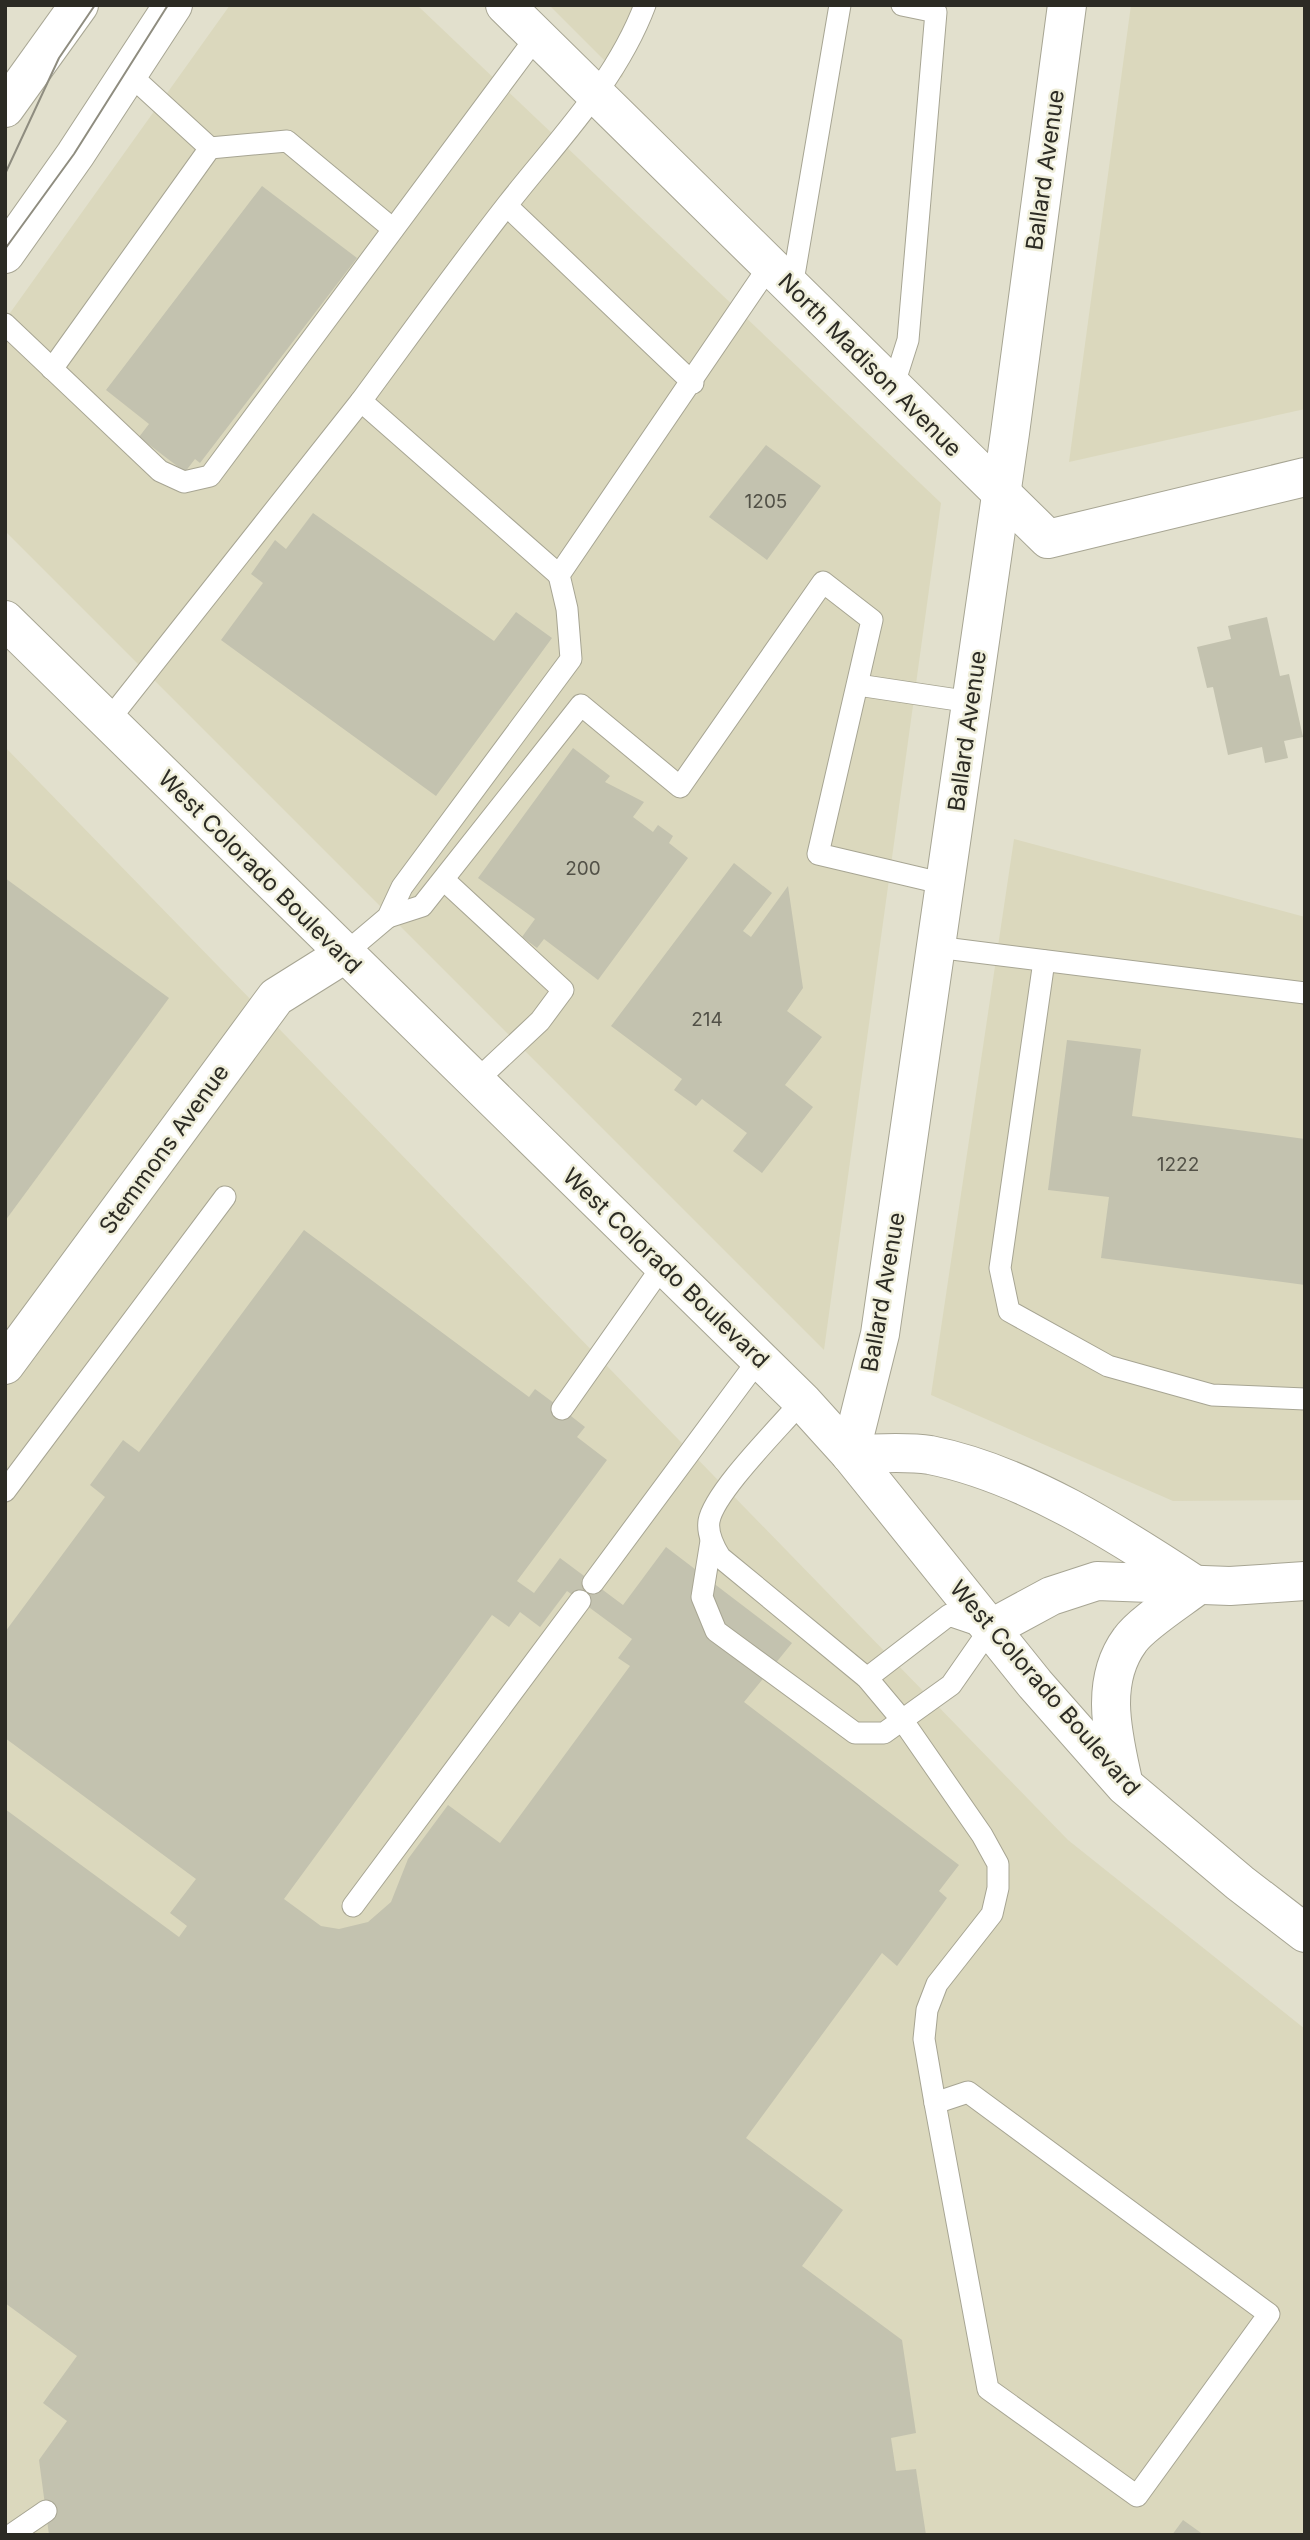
<svg xmlns="http://www.w3.org/2000/svg" width="1310" height="2540" font-family="Inter,sans-serif">
	<style>
		.built { fill: #dbd8bd }
		.building { fill: #c3c2af; fill-rule: evenodd }
		.lines { fill: none; stroke-linecap: round; stroke-linejoin: round }
		.lane-casing { stroke: #a7a593; stroke-width: 23 }
		.street-casing { stroke: #a7a593; stroke-width: 40 }
		.secondary-casing { stroke: #a7a593; stroke-width: 40 }
		.lane { stroke: #fff; stroke-width: 21 }
		.street { stroke: #fff; stroke-width: 38 }
		.secondary { stroke: #fff; stroke-width: 38 }
		.tram { stroke: #8f8d80; stroke-width: 2 }
		.labels { text-anchor: middle; stroke-width: 5; stroke-linejoin: round; paint-order: stroke }
		.number-label { font-size: 19px; fill: #525147 }
		.street-label { font-size: 23px; fill: #2c2b24; stroke: #efeeda }
	</style>
	<rect width="100%" height="100%" fill="#e2e0cd"/>
	<g class="built">
		<polygon points="230,5 417,5 941,503 824,1350 5,531 5,320"/>
		<polygon points="549,5 645,5 622,78"/>
		<polygon points="1131,5 1305,5 1305,409 1069,462"/>
		<polygon points="5,747 1068,1840 1305,2029 1305,2535 5,2535"/>
		<polygon points="1014,839 1305,917 1305,1500 1173,1501 931,1395"/>
	</g>
	<g class="building">
		<polygon points="262,186 357,258 200,463 195,459 185,472 139,437 149,424 106,390"/>
		<polygon points="766,445 821,486 767,560 709,517"/>
		<polygon points="313,513 494,641 516,612 552,638 436,796 221,640 263,583 251,574 275,540 286,549"/>
		<polygon points="1267,617 1280,676 1289,674 1303,737 1284,741 1288,758 1265,763 1262,747 1228,755 1213,687 1207,688 1197,647 1231,639 1228,626"/>
		<polygon points="573,748 610,776 605,782 644,802 633,817 653,832 658,825 673,836 669,843 688,858 598,980 544,939 537,948 522,937 535,919 478,878"/>
		<polygon points="734,863 772,893 743,931 751,937 788,886 803,988 787,1011 822,1037 785,1085 813,1107 762,1173 733,1151 747,1133 702,1099 696,1106 674,1090 682,1079 611,1026"/>
		<polygon points="5,878 169,998 5,1221"/>
		<polygon points="1067,1040 1141,1049 1132,1116 1305,1139 1305,1285 1101,1258 1109,1197 1048,1190"/>
		<path d="M304 1230 529 1397 535 1389 562 1409 585 1427 577 1437 607 1460 517 1581 534 1593 560 1558 623 1605 666 1547 792 1643 744 1702 959 1865 939 1891 947 1898 897 1966 882 1953 746 2138 843 2210 802 2266 902 2340 916 2433 891 2438 896 2471 916 2469 926 2535H49L39 2460 67 2421 43 2403 77 2356 5 2303V1809L179 1937 187 1926 170 1913 196 1879 5 1738V1632L105 1497 90 1485 123 1440 139 1452ZM567 1591 632 1639 618 1658 630 1666 500 1843 448 1805 408 1859 391 1902 368 1922 339 1929 321 1926 284 1899 492 1615 509 1627 520 1612 540 1627Z"/>
		<polygon points="1183,2520 1204,2535 1172,2535"/>
	</g>
	<g class="lines">
		<defs>
			<g id="lane">
				<polyline points="127,72 210,148 287,141 393,229"/>
				<polyline points="507,206 693,383"/>
				<polyline points="792,287 840,5"/>
				<polyline points="5,324 160,471 184,482 210,476 537,36"/>
				<polyline points="52,369 210,148"/>
				<polyline points="893,387 908,340 936,12 902,5"/>
				<path d="M559 575 361 401C409 336 457 269 507 205 557 141 616 82 645 5"/>
				<polyline points="858,685 971,702"/>
				<polyline points="108,721 361,401"/>
				<polyline points="444,880 563,990 540,1021 475,1082"/>
				<polyline points="388,917 422,906 581,705 680,787 823,582 872,620 818,854 945,884"/>
				<polyline points="936,947 1305,993"/>
				<polyline points="343,955 388,917 402,887 571,659 567,609 559,575 770,265"/>
				<polyline points="1044,961 1000,1268 1009,1311 1108,1366 1212,1395 1305,1399"/>
				<path d="M802 1401C781 1426 714 1492 709 1521 707 1534 714 1547 720 1557L867 1678 903 1721 982 1835 998 1864V1888L992 1914 937 1984 927 2010 924 2039 935 2103"/>
				<polyline points="562,1409 664,1264"/>
				<polyline points="5,1491 225,1197"/>
				<polyline points="711,1541 702,1597 716,1631 855,1733 884,1733 951,1685 990,1629 949,1615 867,1678"/>
				<polyline points="593,1583 759,1359"/>
				<polyline points="353,1906 580,1601"/>
				<polygon points="968,2092 1269,2314 1137,2496 988,2389 935,2103"/>
				<polyline points="11,2535 46,2511"/>
			</g>
			<g id="street">
				<polyline points="505,5 1048,539 1305,477"/>
				<polyline points="5,1365 276,997 343,955"/>
				<polyline points="850,1454 880,1334 1010,433 1067,5"/>
			</g>
			<g id="secondary">
				<polyline points="5,108 79,5"/>
				<polyline points="5,254 75,155 173,5"/>
				<polyline points="5,620 802,1401 850,1454 1035,1684 1125,1786 1240,1883 1305,1933"/>
				<path d="M850 1454C876 1454 905 1451 930 1455 1025 1474 1118 1534 1197 1586"/>
				<polyline points="990,1629 1051,1596 1097,1581 1230,1586 1305,1581"/>
				<path d="M1123 1781C1113 1735 1099 1682 1130 1640 1141 1624 1180 1599 1197 1586"/>
			</g>
		</defs>
		<use href="#lane" class="lane-casing"/>
		<use href="#street" class="street-casing"/>
		<use href="#secondary" class="secondary-casing"/>
		<use href="#lane" class="lane"/>
		<use href="#street" class="street"/>
		<use href="#secondary" class="secondary"/>
		<g class="tram">
			<polyline points="5,174 59,58 95,5"/>
			<polyline points="5,249 74,154 168,5"/>
		</g>
	</g>
	<g class="labels">
		<g class="number-label">
			<text x="766" y="508">1205</text>
			<text x="583" y="875">200</text>
			<text x="707" y="1026">214</text>
			<text x="1178" y="1171">1222</text>
		</g>
		<g class="street-label">
			<text transform="translate(1045 170) rotate(-82)" y="8">Ballard Avenue</text>
			<text transform="translate(870 365) rotate(45)" y="8">North Madison Avenue</text>
			<text transform="translate(967 731) rotate(-82)" y="8">Ballard Avenue</text>
			<text transform="translate(260 872) rotate(45)" y="8">West Colorado Boulevard</text>
			<text transform="translate(164 1149) rotate(-54)" y="8">Stemmons Avenue</text>
			<text transform="translate(666 1268) rotate(44)" y="8">West Colorado Boulevard</text>
			<text transform="translate(883 1292) rotate(-80)" y="8">Ballard Avenue</text>
			<text transform="translate(1045 1688) rotate(49)" y="8">West Colorado Boulevard</text>
		</g>
	</g>
	<rect width="1310" height="2540" fill="none" stroke="#2c2b24" stroke-width="14"/>
</svg>
